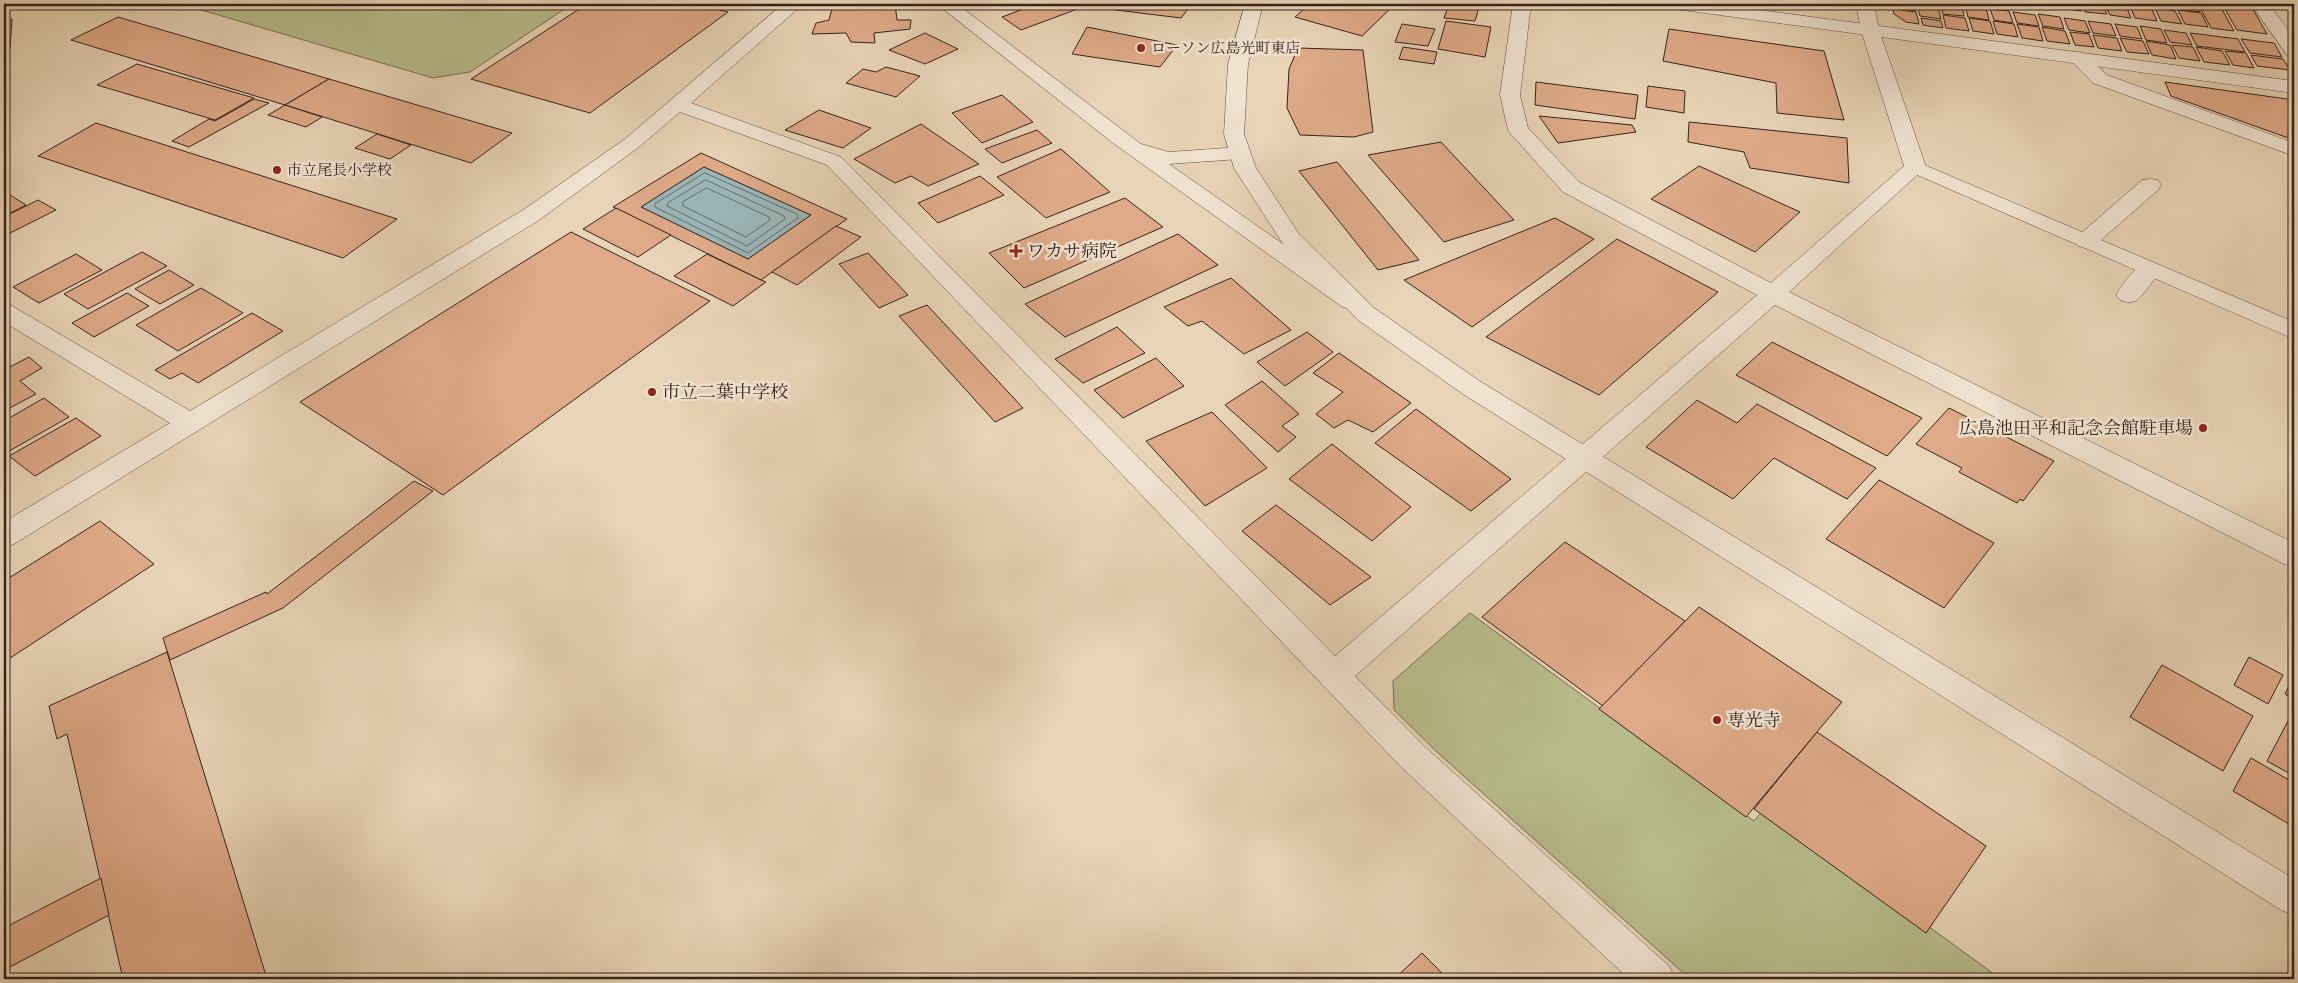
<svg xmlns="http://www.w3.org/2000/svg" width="2298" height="983" font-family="Alegreya,'Noto Serif JP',serif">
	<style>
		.green { fill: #b8bc8c; stroke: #777054 }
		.water { fill: #9ab6b7; stroke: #727b79 }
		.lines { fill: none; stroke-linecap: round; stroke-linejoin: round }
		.shore { stroke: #686c6a; stroke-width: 1 }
		.building { fill: #deaa88; stroke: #36231c; fill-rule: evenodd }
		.service-casing { stroke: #624f42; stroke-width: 1 }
		.minor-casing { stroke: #624f42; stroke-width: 1 }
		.tertiary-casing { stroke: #624f42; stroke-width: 1 }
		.service { fill: #f0e3d0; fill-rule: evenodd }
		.minor { fill: #f0e3d0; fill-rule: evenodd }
		.tertiary { fill: #f0e3d0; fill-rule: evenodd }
		.poi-dot { fill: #8f2418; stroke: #f0e3d0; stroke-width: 2 }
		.labels { text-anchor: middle; stroke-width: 5; stroke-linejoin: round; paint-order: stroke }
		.far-poi-label { font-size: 15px; fill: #36231c; stroke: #f0e3d0; text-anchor: start }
		.poi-label { font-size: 18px; fill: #36231c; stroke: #f0e3d0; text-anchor: start }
	</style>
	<rect width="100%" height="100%" fill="#e8d4b6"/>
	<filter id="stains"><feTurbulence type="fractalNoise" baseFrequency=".004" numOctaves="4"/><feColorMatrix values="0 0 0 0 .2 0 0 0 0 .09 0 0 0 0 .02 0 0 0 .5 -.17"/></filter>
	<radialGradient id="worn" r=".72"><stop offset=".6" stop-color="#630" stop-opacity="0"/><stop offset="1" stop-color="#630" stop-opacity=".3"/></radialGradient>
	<g class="green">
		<polygon points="181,4 572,4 470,72 433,78"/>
		<polygon points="1470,613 1754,821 1765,808 2001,979 1690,979 1438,753 1394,710 1393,681"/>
	</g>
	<polygon class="water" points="704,167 811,215 748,259 641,207"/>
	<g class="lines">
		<g class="shore">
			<polygon points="705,173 797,214 798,218 748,253 655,207 655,204"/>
			<polygon points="706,180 784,216 785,219 747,246 667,206 668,203"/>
			<polygon points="707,188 769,217 770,220 746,237 683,206 683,202"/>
		</g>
	</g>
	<g class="building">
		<polygon points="587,4 695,4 728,12 590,113 471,79"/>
		<polygon points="895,4 897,20 911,20 910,29 874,33 875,43 851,42 846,33 812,34 816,23 829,20 833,5"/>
		<polygon points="1037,4 1091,4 1021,30 1002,17"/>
		<polygon points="1111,4 1192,4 1181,18 1108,9"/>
		<polygon points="1310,4 1395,4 1362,36 1295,17"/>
		<polygon points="1449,4 1480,4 1475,21 1444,18"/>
		<polygon points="1891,4 1914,4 1916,11 1892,8"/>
		<polygon points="1917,4 1937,4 1941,19 1920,16"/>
		<polygon points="1940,4 1962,5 1964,16 1943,14"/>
		<polygon points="2058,4 2078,4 2081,11 2060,8"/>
		<polygon points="2081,4 2102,4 2107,14 2085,12"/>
		<polygon points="2105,4 2125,4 2131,18 2110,15"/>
		<polygon points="2129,4 2151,7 2157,21 2135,18"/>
		<polygon points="2152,4 2173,4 2175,9 2153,6"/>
		<polygon points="2176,4 2196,4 2200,12 2178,9"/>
		<polygon points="2198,4 2219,4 2234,31 2211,28"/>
		<polygon points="2222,4 2251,6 2267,34 2237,30"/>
		<polygon points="1965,5 1986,8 1989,20 1968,17"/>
		<polygon points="2155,8 2175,11 2182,24 2161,21"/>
		<polygon points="1893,9 1916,12 1919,24 1906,22 1894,14"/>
		<polygon points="1990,9 2009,11 2013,23 1994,20"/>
		<polygon points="2178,10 2201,13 2208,27 2185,24"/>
		<polygon points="2013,12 2035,15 2039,26 2017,23"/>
		<polygon points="2038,14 2060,17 2064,29 2043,26"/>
		<polygon points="1943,15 1965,18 1969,31 1946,28"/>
		<polygon points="118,17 329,79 285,105 71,40"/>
		<polygon points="1921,18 1941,21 1943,28 1923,25"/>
		<polygon points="1969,18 1990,21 1994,34 1973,31"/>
		<polygon points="2064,18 2085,21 2090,33 2069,30"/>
		<polygon points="12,19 10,49 4,50 4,21"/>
		<polygon points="1446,21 1491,27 1485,57 1438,49"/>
		<polygon points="1993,21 2014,24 2018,37 1997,34"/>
		<polygon points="2088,21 2111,24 2116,36 2093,33"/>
		<polygon points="1402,24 1435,29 1428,46 1395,42"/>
		<polygon points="2017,24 2039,27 2043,41 2022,38"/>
		<polygon points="2115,24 2137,27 2142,39 2120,36"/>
		<polygon points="2140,26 2161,29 2167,43 2146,40"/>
		<polygon points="1087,27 1177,45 1160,67 1072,54"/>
		<polygon points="2042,27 2065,31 2070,44 2047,41"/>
		<polygon points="1669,29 1824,51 1844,120 1777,113 1776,83 1663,61"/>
		<polygon points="2164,30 2186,33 2192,45 2170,42"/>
		<polygon points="2070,32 2089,34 2094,47 2075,45"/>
		<polygon points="925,33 958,49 925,64 889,50"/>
		<polygon points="2190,33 2238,39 2245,52 2197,46"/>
		<polygon points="2093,35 2117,38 2122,51 2098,48"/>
		<polygon points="2120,38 2143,41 2149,54 2127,52"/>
		<polygon points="2241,39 2274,43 2282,57 2250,53"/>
		<polygon points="2146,41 2170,45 2176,59 2152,55"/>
		<polygon points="2172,45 2193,47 2200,61 2179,58"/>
		<polygon points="1403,47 1437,52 1434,64 1399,59"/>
		<polygon points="2196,47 2222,51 2230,65 2204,62"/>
		<polygon points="1298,48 1363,50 1373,132 1354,137 1300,135 1287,108 1289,69"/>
		<polygon points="2225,51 2246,53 2254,68 2233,65"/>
		<polygon points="2251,55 2283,59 2290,70 2257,66"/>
		<polygon points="137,64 254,98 215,120 97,85"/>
		<polygon points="886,67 920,76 896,97 846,83 863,69 876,72"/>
		<polygon points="329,79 512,133 471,163 285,105"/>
		<polygon points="1536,82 1638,95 1635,119 1535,105"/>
		<polygon points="2165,82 2294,100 2294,140 2171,96"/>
		<polygon points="1648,86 1685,91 1684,113 1646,107"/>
		<polygon points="1002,95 1033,122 982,143 952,113"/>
		<polygon points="254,99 269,103 189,147 172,141 209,119 215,121"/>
		<polygon points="285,105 322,117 306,127 268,115"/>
		<polygon points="819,110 871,128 843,148 785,130"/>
		<polygon points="1539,116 1632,125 1636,132 1558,143"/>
		<polygon points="1689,122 1847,138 1849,183 1750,168 1744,152 1688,142"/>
		<polygon points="96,123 397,219 343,258 38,156"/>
		<polygon points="921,124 979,164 928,186 911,176 895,183 854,159"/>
		<polygon points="1037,130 1052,143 1002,163 985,149"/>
		<polygon points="377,134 411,145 390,159 355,148"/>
		<polygon points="1441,142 1514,220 1444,242 1368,155"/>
		<polygon points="1061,149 1110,192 1046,218 997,177"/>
		<path d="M701 153 847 219 761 280 613 207ZM704 167 811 215 748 259 641 207Z"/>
		<polygon points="1337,162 1419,260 1378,270 1299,171"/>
		<polygon points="1699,166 1800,212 1755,252 1651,199"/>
		<polygon points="980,176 1004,195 938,223 918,203"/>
		<polygon points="7,193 26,205 4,216 4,195"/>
		<polygon points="1125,198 1163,227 1024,288 989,253"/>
		<polygon points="38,200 56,210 4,236 4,217"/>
		<polygon points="616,208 671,235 638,257 583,229"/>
		<polygon points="1555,218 1594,239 1472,327 1404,280"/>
		<polygon points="836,226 861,237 797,285 772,272"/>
		<polygon points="571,232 710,301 443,495 300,402"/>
		<polygon points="1178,234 1218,265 1065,337 1025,304"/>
		<polygon points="1617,239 1718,292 1599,395 1486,337"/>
		<polygon points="142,252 167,266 88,309 64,294"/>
		<polygon points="868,253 908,295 879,308 839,264"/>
		<polygon points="76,254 102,270 39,303 13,287"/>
		<polygon points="707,254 761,280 766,282 733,306 674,276"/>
		<polygon points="169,270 194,285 160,304 135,289"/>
		<polygon points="1231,278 1291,330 1244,354 1202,321 1188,326 1164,307"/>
		<polygon points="201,288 243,313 178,351 136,325"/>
		<polygon points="127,293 149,306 94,337 72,323"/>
		<polygon points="927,305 1023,408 995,422 899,316"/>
		<polygon points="252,313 283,331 198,383 182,373 170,379 155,370"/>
		<polygon points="1117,327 1145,353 1083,383 1055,359"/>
		<polygon points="1307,332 1333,352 1285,386 1257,362"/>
		<polygon points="1772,342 1922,418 1887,456 1736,375"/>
		<polygon points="1339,353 1411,403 1373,432 1348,420 1334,428 1316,414 1343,392 1313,373"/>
		<polygon points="29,357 42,368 20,381 36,394 4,411 4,370"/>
		<polygon points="1156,358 1184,386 1123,418 1094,390"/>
		<polygon points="1262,381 1299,414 1282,426 1296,437 1278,452 1225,405"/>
		<polygon points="44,398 69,417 4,454 4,421"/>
		<polygon points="1697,400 1737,423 1757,404 1876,468 1847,499 1774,458 1733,499 1646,447"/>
		<polygon points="1949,408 2054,461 2023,501 2020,499 2017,503 1959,472 1962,468 1916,444"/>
		<polygon points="1416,409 1511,479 1471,511 1375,443"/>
		<polygon points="1212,412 1267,468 1205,506 1146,441"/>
		<polygon points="76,418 101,436 35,476 9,456"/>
		<polygon points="1332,444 1411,507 1372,541 1289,479"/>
		<polygon points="1879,480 1994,543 1944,608 1826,539"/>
		<polygon points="414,481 433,491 283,608 170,660 163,638 266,592 267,594"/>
		<polygon points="1276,505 1371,577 1330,605 1242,531"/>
		<polygon points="100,521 154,564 4,662 4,581"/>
		<polygon points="1565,542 1685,621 1603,706 1482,617"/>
		<polygon points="1699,607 1842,702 1746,817 1599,709"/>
		<polygon points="167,652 267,979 123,979 67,734 57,739 49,706"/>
		<polygon points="2249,657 2283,675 2268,704 2234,685"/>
		<polygon points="2162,665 2253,716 2223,771 2130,717"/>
		<polygon points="2294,676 2294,699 2285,694"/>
		<polygon points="2288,721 2294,725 2294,776 2267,761"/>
		<polygon points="1817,732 1986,846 1926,933 1754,809"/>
		<polygon points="2251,758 2294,783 2294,827 2233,791"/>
		<polygon points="101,878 109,915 4,970 4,928"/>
		<polygon points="1422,953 1448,979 1394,979"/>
		<polygon points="2289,970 2294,973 2294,979 2284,979"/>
	</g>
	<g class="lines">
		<defs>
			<g id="service">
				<polygon points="2150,179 2158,180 2161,185 2158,190 2094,246 2086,248 2078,246 2075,241 2078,236 2142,180"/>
				<path d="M2149 262 2157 264 2161 269C2156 276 2143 297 2135 301 2130 303 2125 302 2120 300L2116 295C2124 283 2135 265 2149 262Z"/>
			</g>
			<g id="minor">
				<polygon points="783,4 803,4 691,103 841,157 1335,656 1757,295 1563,192 1511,134 1508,130 1500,95 1513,4 1531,4 1520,95 1528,128 1579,182 1771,283 1904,166 1861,30 1856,4 1874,4 1879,30 1926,167 1789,292 2294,543 2294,567 2284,564 1775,305 1355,676 1425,747 1669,966 1675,979 1629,979 1401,767 827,165 680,112 639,147 539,220 14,544 4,547 4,522 170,423 4,322 4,303 12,306 190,411 523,210 625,139"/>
				<polygon points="937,4 957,4 1141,144 1169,152 1240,147 1247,149 1250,153 1247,157 1240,159 1169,164 1357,296 1361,301 1357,306 1349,309 1341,306 1113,143"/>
				<polygon points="2251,4 2269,4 2294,38 2294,57 2287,55"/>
				<polygon points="2078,52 2085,54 2107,75 2294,143 2294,156 2093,83 2068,58 2071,54"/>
			</g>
			<g id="tertiary">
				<polygon points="1245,4 1263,4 1248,64 1244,134 1256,168 1299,234 1374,308 1481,382 2294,879 2294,915 2281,910 1463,394 1358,320 1283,244 1234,168 1224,134 1228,64"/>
				<polygon points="1666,4 1714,4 2294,81 2294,93 1675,9 1669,8"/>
				<polygon points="1915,161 2294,322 2294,339 1908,171 1904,167 1908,163"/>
			</g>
		</defs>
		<use href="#service" class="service-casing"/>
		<use href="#minor" class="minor-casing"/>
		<use href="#tertiary" class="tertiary-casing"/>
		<use href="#service" class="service"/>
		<use href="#minor" class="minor"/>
		<use href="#tertiary" class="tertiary"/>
	</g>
	<g class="poi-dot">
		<circle cx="1141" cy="48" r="5"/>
		<circle cx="277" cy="170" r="5"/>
		<path d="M1013.5 243.5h5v5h5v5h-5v5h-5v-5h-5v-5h5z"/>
		<circle cx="652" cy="392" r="5"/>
		<circle cx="2203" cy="428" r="5"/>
		<circle cx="1717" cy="720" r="5"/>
	</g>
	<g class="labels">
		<g class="far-poi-label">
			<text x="1151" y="53">ローソン広島光町東店</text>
			<text x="287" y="175">市立尾長小学校</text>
		</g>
		<g class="poi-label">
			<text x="1027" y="257">ワカサ病院</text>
			<text x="662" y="398">市立二葉中学校</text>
			<text x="2193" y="434" text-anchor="end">広島池田平和記念会館駐車場</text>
			<text x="1727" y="726">専光寺</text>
		</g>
	</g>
	<rect width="2298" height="983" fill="none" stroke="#e8d4b6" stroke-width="20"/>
	<rect x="5" y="5" width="2288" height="973" fill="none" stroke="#36231c" stroke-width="2.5"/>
	<rect x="10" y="10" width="2278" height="963" fill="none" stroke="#36231c"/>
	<rect width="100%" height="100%" filter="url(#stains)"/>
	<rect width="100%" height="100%" fill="url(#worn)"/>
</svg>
